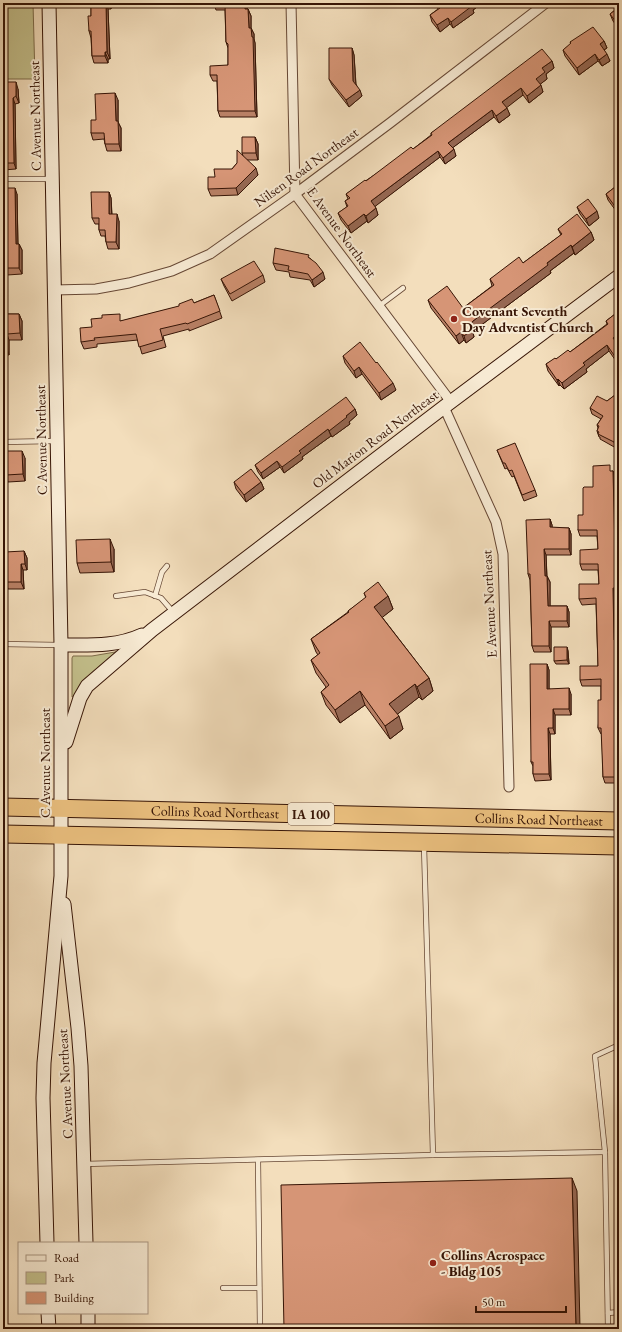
<svg xmlns="http://www.w3.org/2000/svg" width="622" height="1332" font-family="'EB Garamond',serif">
	<style>
		.green { fill: #c3bf8b; stroke: #7d6a48 }
		.lines { fill: none; stroke-linecap: round; stroke-linejoin: round }
		.lane-casing { stroke: #664734; stroke-width: 6 }
		.street-casing { stroke: #664734; stroke-width: 11 }
		.secondary-casing { stroke: #371506; stroke-width: 15 }
		.highway-casing { stroke: #371506; stroke-width: 19 }
		.lane { stroke: #f7ead3; stroke-width: 4.5 }
		.street { stroke: #f7ead3; stroke-width: 9 }
		.secondary { stroke: #f7ead3; stroke-width: 13 }
		.highway { stroke: #eabf7e; stroke-width: 17 }
		.wall { fill: #b88065; stroke: #371506 }
		.shaded-wall { fill: #966853; stroke: #371506 }
		.building { fill: #d69576; stroke: #371506 }
		.poi-dot { fill: #8f2418; stroke: #f7ead3; stroke-width: 1.5 }
		.labels { text-anchor: middle; stroke-width: 4; stroke-linejoin: round; paint-order: stroke }
		.shield { fill: #f7ead3; stroke: #715544; stroke-width: 1 }
		.shield-label { font-size: 13px; font-weight: bold; fill: #371506 }
		.street-label { font-size: 14px; fill: #371506; stroke: #f7ead3 }
		.poi-label { font-size: 14px; font-weight: bold; fill: #371506; stroke: #f7ead3; text-anchor: start }
	</style>
	<rect width="100%" height="100%" fill="#f3debc"/>
	<filter id="stains"><feTurbulence type="fractalNoise" baseFrequency=".005" numOctaves="4"/><feColorMatrix values="0 0 0 0 .2 0 0 0 0 .09 0 0 0 0 .02 0 0 0 .5 -.17"/></filter>
	<radialGradient id="worn" r=".72"><stop offset=".6" stop-color="#630" stop-opacity="0"/><stop offset="1" stop-color="#630" stop-opacity=".3"/></radialGradient>
	<g class="green">
		<polygon points="3,3 33,3 35,79 3,79"/>
		<polygon points="121,651 75,696 72,697 72,658 73,656 92,656"/>
	</g>
	<g class="lines">
		<defs>
			<g id="lane">
				<polyline points="3,179 51,179"/>
				<polyline points="379,306 403,288"/>
				<polyline points="3,442 55,441"/>
				<polyline points="116,596 145,592 161,598 174,613"/>
				<polyline points="155,596 162,572 167,566"/>
				<polyline points="3,644 59,645"/>
				<polyline points="424,846 433,1155"/>
				<polyline points="258,1160 260,1329"/>
				<polyline points="84,1164 433,1155 605,1152"/>
				<polyline points="223,1288 259,1288"/>
				<polyline points="608,1313 619,1312"/>
				<polyline points="608,1329 605,1152 595,1056 619,1045"/>
			</g>
			<g id="street">
				<polyline points="291,3 295,194 451,402"/>
				<polyline points="54,290 96,289 129,283 172,271 210,254 295,194 390,123 546,3"/>
				<polyline points="444,407 496,522 503,554 509,787"/>
			</g>
			<g id="secondary">
				<path d="M61 645C89 645 116 647 142 635"/>
				<polyline points="66,742 80,698 87,686 152,630 444,407 619,276"/>
				<polyline points="64,904 78,1028 81,1066 86,1243"/>
				<polyline points="47,1243 43,1098 44,1063 61,876 61,645 49,3"/>
				<polyline points="48,1313 49,1329"/>
				<polyline points="88,1313 88,1329"/>
			</g>
			<g id="highway">
				<path id="s1" d="M3 807 619 821"/>
				<polyline points="3,834 619,846"/>
			</g>
		</defs>
		<use href="#lane" class="lane-casing"/>
		<use href="#street" class="street-casing"/>
		<use href="#secondary" class="secondary-casing"/>
		<use href="#highway" class="highway-casing"/>
		<use href="#lane" class="lane"/>
		<use href="#street" class="street"/>
		<use href="#secondary" class="secondary"/>
		<use href="#highway" class="highway"/>
	</g>
	<g class="wall">
		<polygon points="91,3 111,3 111,9 108,9 110,59 108,59 108,63 94,63 92,56 91,38 89,31 91,16"/>
		<polygon points="247,3 247,9 248,9 251,16 251,28 254,34 254,39 255,43 257,117 220,117 218,111 217,81 213,81 210,75 228,65 228,48 226,42 225,10 216,10 214,4"/>
		<polygon points="331,3 348,3 348,6 332,6"/>
		<polygon points="436,3 480,5 473,10 474,13 453,28 450,24 440,32 432,22 430,15 438,9"/>
		<polygon points="619,7 619,29 613,21 610,14"/>
		<polygon points="604,41 607,48 604,50 610,61 602,66 598,61 579,75 565,56 563,50 571,44 570,42"/>
		<polygon points="352,48 354,55 356,84 362,96 349,107 332,85 329,79"/>
		<polygon points="552,61 554,68 546,74 547,79 540,84 543,92 529,103 523,95 506,107 510,115 499,123 494,117 452,148 456,156 445,164 440,157 375,206 378,215 368,223 367,221 351,233 341,220 338,213 347,207 345,201 348,199 346,194 413,149 431,135 431,133"/>
		<polygon points="3,82 18,89 19,103 15,104 16,169 3,170"/>
		<polygon points="118,100 118,122 121,128 121,151 107,151 105,144 104,139 93,140 91,133 96,120"/>
		<polygon points="255,137 258,144 258,160 247,160 258,175 238,195 211,196 208,189 232,169 243,156 242,153"/>
		<polygon points="619,184 619,215 608,200 606,194"/>
		<polygon points="3,188 17,194 18,244 19,244 22,250 22,274 7,275 5,268 5,265 3,265"/>
		<polygon points="109,192 111,198 112,214 119,221 119,249 108,249 106,242 105,236 101,236 99,230 99,224 95,224 92,218"/>
		<polygon points="577,207 599,218 589,226 580,214"/>
		<polygon points="558,229 591,232 594,240 575,255 574,253 550,271 551,273 476,329 473,333 474,337 466,343 464,340 459,344 431,308 428,300 463,308 492,286 490,279 523,263 561,235"/>
		<polygon points="310,258 325,279 314,287 310,280 290,277 289,272 276,270 273,263"/>
		<polygon points="263,275 265,282 232,301 224,286 221,279"/>
		<polygon points="214,295 222,318 189,331 189,329 163,336 166,347 142,354 138,340 97,344 97,347 84,349 81,342 92,327 122,321 194,303"/>
		<polygon points="619,311 617,343 618,364 609,351 586,369 587,372 564,389 560,385 559,386 548,371 546,364 570,352 607,324 606,321"/>
		<polygon points="3,314 19,314 22,321 22,340 9,340 9,355 3,355"/>
		<polygon points="343,356 396,390 381,400 362,374 356,378 345,363"/>
		<polygon points="619,392 619,444 618,444 616,448 600,439 600,437 599,437 597,431 598,428 597,425 601,419 592,414 590,408 607,401"/>
		<polygon points="355,409 357,415 349,422 350,424 332,437 331,436 302,457 303,459 284,473 280,467 263,479 258,472 255,465"/>
		<polygon points="497,450 535,490 537,496 524,501 514,476 512,477 507,468 505,469"/>
		<polygon points="25,458 25,481 8,482 6,475"/>
		<polygon points="612,471 613,471 615,477 618,594 615,594 616,640 618,646 619,657 619,783 605,783 603,777 602,734 601,734 598,728 601,700 601,686 582,686 580,680 598,666 596,604 582,605 579,599 599,584 598,570 582,570 580,564 598,549 597,536 580,536 578,530 593,487"/>
		<polygon points="234,482 261,482 264,489 246,502 236,489"/>
		<polygon points="550,519 552,525 552,528 569,528 571,534 571,555 546,555 547,576 550,582 550,606 567,606 569,612 569,627 551,627 551,652 534,652 532,646 530,580 528,574"/>
		<polygon points="114,549 114,572 80,573 77,563"/>
		<polygon points="24,551 27,558 27,570 23,570 24,589 8,589 6,582 6,577 3,577 3,561 5,561"/>
		<polygon points="364,593 388,596 393,609 382,617 429,678 433,691 422,700 419,697 397,714 403,729 390,739 365,705 340,723 326,705 321,692 326,687 316,673 311,660 318,655 316,652 311,639 348,612 348,611 366,598"/>
		<polygon points="567,647 568,651 569,664 556,664 554,661"/>
		<polygon points="547,664 549,670 549,689 571,694 571,715 555,715 555,734 550,734 551,780 535,781 533,774 533,766 531,762"/>
	</g>
	<g class="shaded-wall">
		<polygon points="106,3 108,9 110,59 107,52"/>
		<polygon points="109,3 111,3 111,9"/>
		<polygon points="245,3 247,3 247,16 245,9"/>
		<polygon points="472,3 480,3 480,5 473,10 474,13 453,28 451,22"/>
		<polygon points="248,9 251,16 251,34 249,28"/>
		<polygon points="448,18 450,24 440,32 437,25"/>
		<polygon points="251,28 254,34 254,39 255,43 257,117 255,111"/>
		<polygon points="604,41 607,48 602,51 600,44"/>
		<polygon points="352,48 354,55 356,88 353,81"/>
		<polygon points="105,52 108,59 108,63 105,56"/>
		<polygon points="595,54 598,61 579,75 577,68"/>
		<polygon points="607,54 610,61 602,66 599,60"/>
		<polygon points="552,61 554,68 546,74 547,79 538,86 536,79 542,68"/>
		<polygon points="16,82 18,89 19,103 16,96"/>
		<polygon points="541,85 543,92 529,103 527,96"/>
		<polygon points="521,88 523,95 505,109 502,102"/>
		<polygon points="360,90 362,96 349,107 346,100"/>
		<polygon points="115,93 118,100 118,122 121,128 121,151 119,144 116,121"/>
		<polygon points="13,98 15,104 16,169 14,163"/>
		<polygon points="507,108 510,115 499,123 496,116"/>
		<polygon points="492,110 494,117 451,149 448,143"/>
		<polygon points="255,137 258,144 258,160 256,153"/>
		<polygon points="454,149 456,156 445,164 443,158"/>
		<polygon points="438,151 440,157 373,208 371,201"/>
		<polygon points="256,168 258,175 238,195 236,188"/>
		<polygon points="15,188 17,194 18,251 16,244"/>
		<polygon points="109,192 111,198 112,221 109,214"/>
		<polygon points="376,208 378,215 368,223 366,216"/>
		<polygon points="597,211 599,218 589,226 586,219"/>
		<polygon points="117,214 119,221 119,249 116,242"/>
		<polygon points="364,214 367,221 351,233 348,226"/>
		<polygon points="591,232 594,240 575,255 572,247"/>
		<polygon points="19,244 22,250 22,274 19,268"/>
		<polygon points="571,245 574,253 550,271 551,273 476,329 473,333 474,337 466,343 464,336 469,326 473,321 547,263"/>
		<polygon points="323,272 325,279 314,287 312,280"/>
		<polygon points="19,314 22,321 22,340 20,333"/>
		<polygon points="461,332 464,340 459,344 456,336"/>
		<polygon points="619,333 619,341 615,344 613,338"/>
		<polygon points="7,334 9,340 9,355 7,348"/>
		<polygon points="607,345 609,351 586,369 587,372 564,389 562,383 583,363"/>
		<polygon points="619,356 619,363 618,364 616,358"/>
		<polygon points="359,367 362,374 356,378 354,371"/>
		<polygon points="558,379 560,385 559,386 557,380"/>
		<polygon points="393,383 396,390 381,400 379,393"/>
		<polygon points="355,409 357,415 349,422 350,424 332,437 329,431 346,416"/>
		<polygon points="328,429 331,436 302,457 303,459 284,473 282,467 299,451"/>
		<polygon points="616,438 618,444 616,448 614,442"/>
		<polygon points="22,451 25,458 25,481 23,474"/>
		<polygon points="277,461 280,467 263,479 261,473"/>
		<polygon points="613,471 615,477 618,594 616,588"/>
		<polygon points="261,482 264,489 246,502 244,495"/>
		<polygon points="550,519 552,525 552,533 550,527"/>
		<polygon points="569,528 571,534 571,555 569,549"/>
		<polygon points="110,539 114,549 114,572 111,562"/>
		<polygon points="544,549 546,555 547,582 545,576"/>
		<polygon points="24,551 27,558 27,570 25,564"/>
		<polygon points="21,564 23,570 24,589 21,582"/>
		<polygon points="547,576 550,582 550,612 548,606"/>
		<polygon points="613,588 615,594 616,646 614,640"/>
		<polygon points="388,596 393,609 379,620 374,607"/>
		<polygon points="567,606 569,612 569,627 567,621"/>
		<polygon points="549,621 551,627 551,652 549,646"/>
		<polygon points="616,640 618,646 619,657 619,768"/>
		<polygon points="567,647 568,651 569,664 567,660"/>
		<polygon points="547,664 549,670 549,695 547,689"/>
		<polygon points="429,678 433,691 422,700 417,687"/>
		<polygon points="415,684 419,697 394,717 389,704"/>
		<polygon points="569,688 571,694 571,715 569,709"/>
		<polygon points="360,691 365,705 340,723 335,710"/>
		<polygon points="553,709 555,715 555,734 553,728"/>
		<polygon points="399,716 403,729 390,739 385,726"/>
		<polygon points="548,728 550,734 551,780 549,774"/>
		<polygon points="572,1178 577,1191 580,1329 576,1329"/>
	</g>
	<g class="building">
		<polygon points="91,3 106,3 107,52 105,52 105,56 92,56 91,31 89,31 88,16 91,16"/>
		<polygon points="214,3 245,3 245,9 248,9 249,28 251,28 252,37 253,37 255,111 218,111 217,75 210,75 210,66 228,65 228,44 226,42 225,4 214,4"/>
		<polygon points="437,3 472,3 470,4 472,6 451,22 448,18 437,25 430,15 440,8"/>
		<polygon points="619,7 619,26 610,14"/>
		<polygon points="593,27 604,41 600,44 607,54 599,60 595,54 577,68 563,50 571,43 570,42"/>
		<polygon points="329,48 352,48 353,81 360,90 346,100 329,79"/>
		<polygon points="542,49 552,61 542,68 545,72 536,79 541,85 527,96 521,88 502,102 507,108 496,116 492,110 448,143 454,149 443,158 438,151 371,201 376,208 366,216 364,214 348,226 338,213 348,206 345,201 350,198 346,194 365,180 366,181 411,147 413,149 432,135 431,133"/>
		<polygon points="619,66 619,73 615,68"/>
		<polygon points="3,82 16,82 16,96 13,98 14,163 3,163"/>
		<polygon points="115,93 116,121 118,121 119,144 105,144 104,133 91,133 91,120 96,120 95,94"/>
		<polygon points="242,137 255,137 256,153 242,153"/>
		<polygon points="237,150 256,168 236,188 208,189 208,177 215,177 214,169 232,169 237,163"/>
		<polygon points="619,184 619,212 606,194"/>
		<polygon points="3,188 15,188 16,244 19,244 19,268 5,268 5,258 3,258"/>
		<polygon points="91,192 109,192 109,214 117,214 116,242 106,242 105,230 99,230 99,218 92,218"/>
		<polygon points="588,199 597,211 586,219 577,207"/>
		<polygon points="577,214 591,232 572,247 571,245 547,263 548,265 473,321 469,326 472,330 464,336 461,332 456,336 428,300 447,286 463,308 494,285 490,279 519,257 523,263 562,234 558,229"/>
		<polygon points="275,248 309,255 308,257 316,263 323,272 312,280 308,274 288,270 289,266 273,263"/>
		<polygon points="254,261 263,275 230,294 221,279"/>
		<polygon points="214,295 220,311 187,324 186,323 160,329 163,340 139,347 136,334 94,338 95,340 81,342 80,328 92,327 91,319 102,318 102,315 120,314 120,321 179,306 179,304 192,299 194,303"/>
		<polygon points="619,311 619,333 613,338 619,346 619,356 616,358 607,345 583,363 585,365 562,383 558,379 557,380 546,364 555,358 556,359 568,350 570,352 608,324 606,321"/>
		<polygon points="3,314 19,314 20,333 7,334 7,348 3,348"/>
		<polygon points="360,342 376,363 377,362 393,383 379,393 359,367 354,371 343,356"/>
		<polygon points="619,392 619,439 616,438 614,442 598,434 599,432 597,431 599,426 597,425 603,416 590,408 597,396 607,401"/>
		<polygon points="346,397 355,409 346,416 347,417 329,431 328,429 299,451 301,453 282,467 277,461 261,473 255,465"/>
		<polygon points="515,443 535,490 522,495 512,470 509,471 505,463 503,463 497,450"/>
		<polygon points="5,451 22,451 23,474 6,475"/>
		<polygon points="610,465 610,471 613,471 616,588 613,588 614,640 616,640 618,674 619,777 603,777 601,728 598,728 598,700 601,700 601,679 580,680 580,666 598,666 596,598 579,599 579,584 599,584 598,564 580,564 580,550 598,549 597,530 578,530 578,515 583,515 583,488 584,487 593,487 593,466"/>
		<polygon points="251,469 261,482 244,495 234,482"/>
		<polygon points="550,519 550,527 569,528 569,549 544,549 545,576 547,576 548,606 567,606 567,621 549,621 549,646 532,646 530,574 528,574 526,520"/>
		<polygon points="110,539 111,562 77,563 76,540"/>
		<polygon points="24,551 25,564 21,564 21,582 6,582 6,570 3,570 3,561 5,561 5,552"/>
		<polygon points="378,582 388,596 374,607 429,678 417,687 415,684 389,704 399,716 385,726 360,691 335,710 321,692 329,685 311,660 320,653 311,639 349,612 348,611 366,597 364,593"/>
		<polygon points="554,647 567,647 567,660 554,661"/>
		<polygon points="530,664 547,664 547,689 569,688 569,709 553,709 553,728 548,728 549,774 533,774 533,762 531,762"/>
		<polygon points="572,1178 576,1329 284,1329 281,1185"/>
	</g>
	<g class="poi-dot">
		<circle cx="454" cy="319" r="4"/>
		<circle cx="433" cy="1263" r="4"/>
	</g>
	<g class="labels">
		<rect class="shield" x="288" y="803" width="46" height="22" rx="3"/>
		<g class="shield-label">
			<text x="311" y="819">IA 100</text>
		</g>
		<g class="street-label">
			<text transform="translate(35 116) rotate(-91)" y="5">C Avenue Northeast</text>
			<text transform="translate(306 167) rotate(-36)" y="5">Nilsen Road Northeast</text>
			<text transform="translate(342 232) rotate(54)" y="5">E Avenue Northeast</text>
			<text transform="translate(375 439) rotate(-37)" y="5">Old Marion Road Northeast</text>
			<text transform="translate(41 440) rotate(-91)" y="5">C Avenue Northeast</text>
			<text transform="translate(489 604) rotate(-93)" y="5">E Avenue Northeast</text>
			<text transform="translate(45 763) rotate(-90)" y="5">C Avenue Northeast</text>
			<text dy="5" stroke="none"><textPath href="#s1" startOffset="212">Collins Road Northeast</textPath></text>
			<text dy="5" stroke="none"><textPath href="#s1" startOffset="536">Collins Road Northeast</textPath></text>
			<text transform="translate(65 1084) rotate(-93)" y="5">C Avenue Northeast</text>
		</g>
		<g class="poi-label">
			<text x="462" y="316">Covenant Seventh<tspan x="462" dy="16">Day Adventist Church</tspan></text>
			<text x="441" y="1260">Collins Aerospace<tspan x="441" dy="16">- Bldg 105</tspan></text>
		</g>
	</g>
	<rect width="622" height="1332" fill="none" stroke="#f3debc" stroke-width="16"/>
	<rect x="4" y="4" width="614" height="1324" fill="none" stroke="#371506" stroke-width="2"/>
	<rect x="8" y="8" width="606" height="1316" fill="none" stroke="#371506"/>
	<rect x="18" y="1242" width="130" height="72" fill="#f7ead3" stroke="#aa9581"/>
	<rect x="26" y="1255" width="20" height="6" fill="#f7ead3" stroke="#aa9581"/>
	<text x="54" y="1262" font-size="12" fill="#371506">Road</text>
	<rect x="26" y="1272" width="20" height="12" fill="#c3bf8b" stroke="#aa9581"/>
	<text x="54" y="1282" font-size="12" fill="#371506">Park</text>
	<rect x="26" y="1292" width="20" height="12" fill="#d69576" stroke="#aa9581"/>
	<text x="54" y="1302" font-size="12" fill="#371506">Building</text>
	<path d="M476 1306v6h90v-6" fill="none" stroke="#371506" stroke-width="2"/>
	<text x="482" y="1306" font-size="12" fill="#371506" stroke="#f7ead3" stroke-width="3" paint-order="stroke">50 m</text>
	<rect width="100%" height="100%" filter="url(#stains)"/>
	<rect width="100%" height="100%" fill="url(#worn)"/>
</svg>
